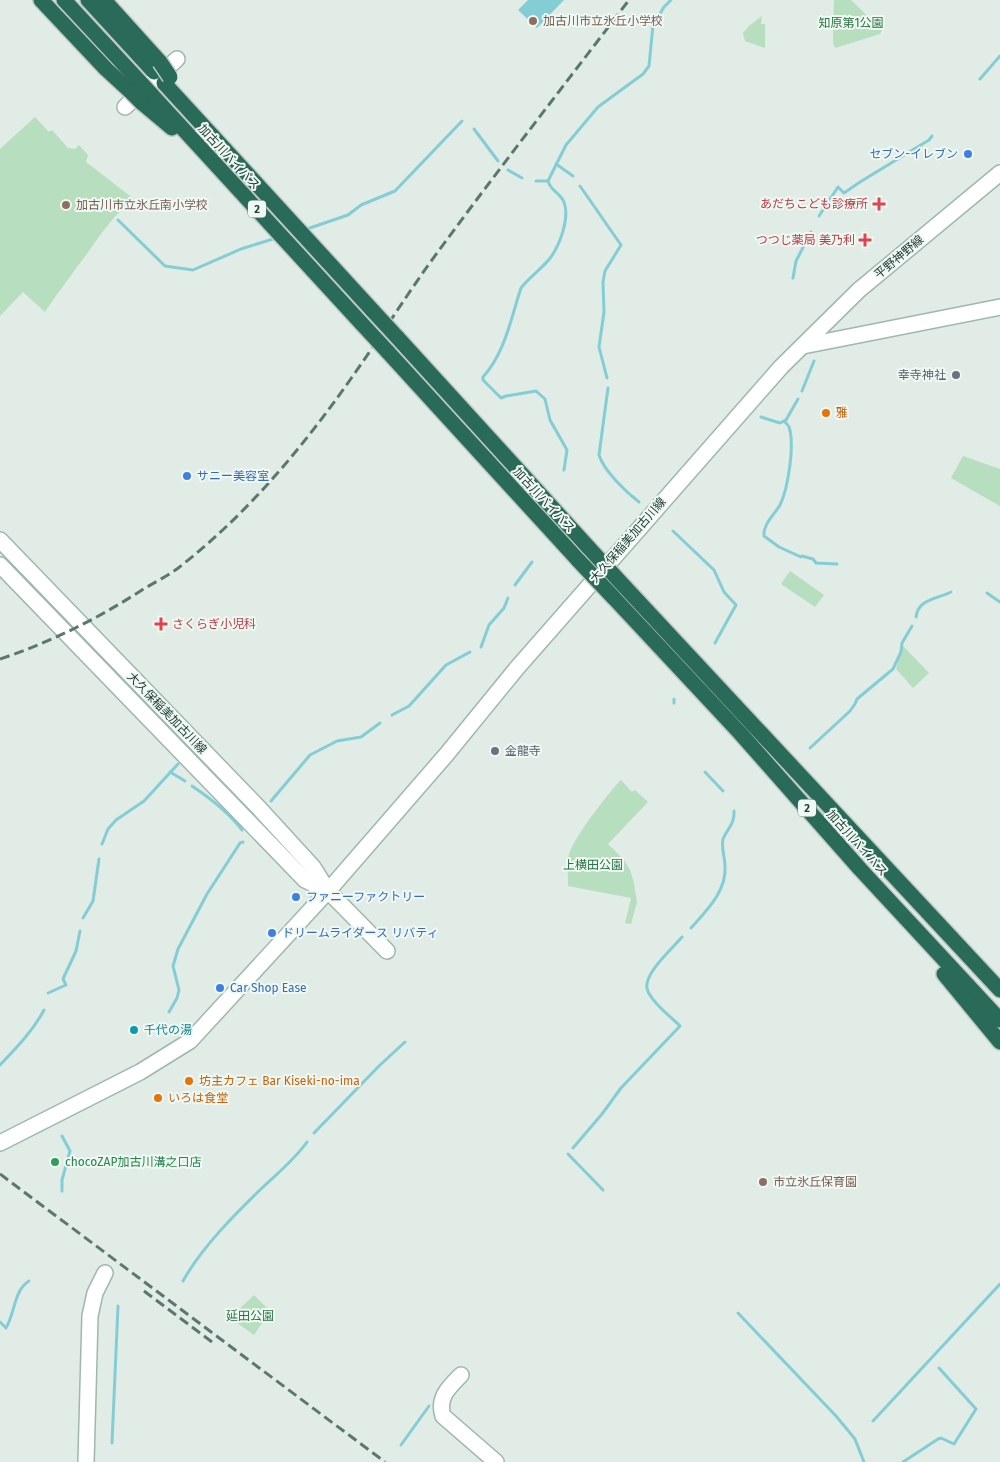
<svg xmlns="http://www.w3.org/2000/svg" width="1000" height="1462" font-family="'Fira Sans','Noto Sans JP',sans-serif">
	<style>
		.green { fill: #b7debf }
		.water { fill: #85cdd4 }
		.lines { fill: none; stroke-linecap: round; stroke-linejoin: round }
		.stream { stroke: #85cdd4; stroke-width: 3 }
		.secondary-casing { stroke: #9eb8ad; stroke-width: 18 }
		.highway-casing { stroke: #c1c9c6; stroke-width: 18 }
		.secondary { stroke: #fff; stroke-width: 15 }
		.highway { stroke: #2a6a58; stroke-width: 15 }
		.rail { stroke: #5a786e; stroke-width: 3; stroke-dasharray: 10 5; stroke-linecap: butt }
		.highway-bridge-casing { stroke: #c1c9c6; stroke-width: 18; stroke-linecap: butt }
		.highway-bridge { stroke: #2a6a58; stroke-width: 15 }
		.education-dot { fill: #8d6e63; stroke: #f0f8f4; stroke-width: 2 }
		.shop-dot { fill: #3f7fe0; stroke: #f0f8f4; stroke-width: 2 }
		.health-dot { fill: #e0444e; stroke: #f0f8f4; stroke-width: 2 }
		.worship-dot { fill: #6b7280; stroke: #f0f8f4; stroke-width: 2 }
		.food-dot { fill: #e8710a; stroke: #f0f8f4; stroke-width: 2 }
		.culture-dot { fill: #0f9aa8; stroke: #f0f8f4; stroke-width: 2 }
		.leisure-dot { fill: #2e9e5b; stroke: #f0f8f4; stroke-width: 2 }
		.labels { text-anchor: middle; stroke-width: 4; stroke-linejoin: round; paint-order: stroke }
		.shield { fill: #f0f8f4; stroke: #5e756d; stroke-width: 1 }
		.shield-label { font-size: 11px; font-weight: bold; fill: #203d33 }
		.education-label { font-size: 12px; fill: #785e54; stroke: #f0f8f4; text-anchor: start }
		.park-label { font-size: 12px; fill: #287540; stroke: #f0f8f4 }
		.shop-label { font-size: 12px; fill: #366cbe; stroke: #f0f8f4; text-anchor: start }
		.street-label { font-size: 12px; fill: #203d33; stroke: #f0f8f4 }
		.health-label { font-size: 12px; fill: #be3a42; stroke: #f0f8f4; text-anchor: end }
		.worship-label { font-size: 12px; fill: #5b616d; stroke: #f0f8f4; text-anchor: end }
		.food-label { font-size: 12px; fill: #c56008; stroke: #f0f8f4; text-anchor: start }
		.culture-label { font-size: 12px; fill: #0d838f; stroke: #f0f8f4; text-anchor: start }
		.leisure-label { font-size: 12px; fill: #27864d; stroke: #f0f8f4; text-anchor: start }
	</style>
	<rect width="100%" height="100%" fill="#e0ece5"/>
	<g class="green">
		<polygon points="834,0 851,0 882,30 880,34 835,48 833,43"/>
		<polygon points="762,16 761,24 765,24 765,48 745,41 743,33 749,26"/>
		<path d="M35 117 49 132 52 130 68 148 75 149 79 145 88 155 86 162 134 199C114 214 101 234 86 255 72 274 58 292 45 312L23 292 0 316V149Z"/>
		<polygon points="963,456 1000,469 1000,506 951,478"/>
		<polygon points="790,571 824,595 815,607 781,584"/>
		<polygon points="903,646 929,673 913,688 896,669"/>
		<path d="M621 780 632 792 635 790 648 802 608 844 624 860 630 870 634 883 637 902 631 924 625 923 631 898 568 886C569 876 566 867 568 858 570 842 608 793 621 780Z"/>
		<polygon points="254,1295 270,1311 254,1335 230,1318"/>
	</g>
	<polygon class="water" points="528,0 564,0 537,28 518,10"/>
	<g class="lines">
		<g class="stream">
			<polyline points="980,79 1000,56"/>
			<polyline points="474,129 498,161"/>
			<polyline points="556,164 573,176"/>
			<polyline points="508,170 522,178"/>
			<polyline points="536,181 548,181"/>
			<polyline points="580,186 621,245 605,271 603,282 604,312 599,347 607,378"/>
			<polyline points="819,216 838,187 844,193 860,182 929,140 932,136"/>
			<polyline points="118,220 165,266 193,270 241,249 276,238"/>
			<polyline points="304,230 348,215 361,205 395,191 462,121"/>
			<polyline points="793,278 796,261 811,232"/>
			<path d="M608 388 599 455C604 471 626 492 639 502"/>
			<polyline points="802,391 814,361"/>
			<polyline points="761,417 780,423 786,420 798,399"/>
			<path d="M784 421C785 422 789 426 789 427 795 444 788 489 780 505 774 515 763 524 764 536L779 547 801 557 802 556 813 559 816 563 837 564"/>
			<path d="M564 470 567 450 550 420 545 399 536 391 506 396 501 398 483 380V377C505 353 511 318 521 288 530 276 543 268 551 257 560 244 570 218 564 202 560 193 550 190 548 181L566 145 598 107 643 74 649 66 653 25 664 7 671 0"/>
			<polyline points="673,531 714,570 724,592 736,605 715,643"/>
			<polyline points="515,585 532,562"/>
			<polyline points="987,593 1000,602"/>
			<path d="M916 617C918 599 937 599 951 592"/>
			<polyline points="481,647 489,625 504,608 508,598"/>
			<polyline points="674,699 674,703"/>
			<polyline points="392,715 409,706 446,665 470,652"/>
			<polyline points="810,748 850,711 855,704 857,699 893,669 901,652 902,643 912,626"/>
			<polyline points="170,772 185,781"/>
			<polyline points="705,772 723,791"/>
			<path d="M192 786C210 798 229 813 242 830"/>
			<polyline points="271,801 310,755 337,741 361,737 380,723"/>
			<polyline points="102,844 108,829 116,820 144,801 178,764"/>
			<polyline points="83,918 93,901 99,859"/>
			<path d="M691 928C706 911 727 891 725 866 725 858 721 847 723 839 727 829 735 824 734 811"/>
			<polyline points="48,993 66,985 63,979 76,951 80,931"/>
			<polyline points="169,1012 177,998 179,990 173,966 178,949 207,894 240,843 243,842"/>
			<path d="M0 1065C16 1048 33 1031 44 1010"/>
			<polyline points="314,1133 379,1066 405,1042"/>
			<polyline points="62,1136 70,1151 62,1180 62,1191"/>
			<path d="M573 1148 602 1114 621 1088 680 1026C671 1017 649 1000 647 988 644 973 673 948 682 937"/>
			<polyline points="568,1154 603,1190"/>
			<path d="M183 1281C202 1247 235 1214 263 1187 278 1173 295 1159 307 1142"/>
			<polyline points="738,1313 836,1416 855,1439 864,1462"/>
			<path d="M0 1322 6 1328C15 1313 14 1290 29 1281"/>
			<polyline points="873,1421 1000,1284"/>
			<polyline points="112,1443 118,1306"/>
			<polyline points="401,1445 429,1406"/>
			<polyline points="903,1462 938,1439 941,1438 954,1444 976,1409 939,1368"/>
		</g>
		<defs>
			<g id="secondary">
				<polyline points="125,107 177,59"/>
				<polyline points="803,346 1000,307"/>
				<polyline points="0,540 259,808 313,867 328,891 387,951"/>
				<polyline points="0,565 305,880 328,891"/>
				<polyline points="0,1143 140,1072 190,1041 328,891 446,755 517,668 781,367 859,290 1000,173"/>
				<path d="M461 1375C449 1387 437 1398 443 1416L496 1462"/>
				<polyline points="86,1462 90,1316 95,1293 105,1273"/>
			</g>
			<g id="highway">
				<polyline points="41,0 106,69 131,92"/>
				<polyline points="64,0 141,83"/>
				<polyline points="88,0 154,72"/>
				<polyline points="104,0 160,62"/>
				<polyline points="164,83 373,311"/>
				<polyline points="151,94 362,324"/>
				<polyline points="141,102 172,128"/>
				<polyline points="397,337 589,548"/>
				<polyline points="387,351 578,560"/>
				<polyline points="624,586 1000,990"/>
				<polyline points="613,597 740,733 860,869 1000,1020"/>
				<polyline points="944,974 1000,1042"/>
			</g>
		</defs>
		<use href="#secondary" class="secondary-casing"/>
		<use href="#highway" class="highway-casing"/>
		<use href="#secondary" class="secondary"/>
		<use href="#highway" class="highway"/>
		<g class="rail">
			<path d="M0 659C51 642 97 619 142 590 155 582 170 575 182 565 248 513 302 448 350 380 377 342 402 302 429 264 494 175 562 88 629 0"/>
			<polyline points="0,1174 385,1462"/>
			<polyline points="144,1291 216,1345"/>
		</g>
		<defs>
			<g id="highway-bridge">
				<polyline points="160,62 170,77"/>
				<polyline points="141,83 151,94"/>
				<polyline points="131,92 141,102"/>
				<polyline points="373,311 397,337"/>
				<polyline points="362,324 387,351"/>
				<polyline points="589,548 624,586"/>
				<polyline points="578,560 613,597"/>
			</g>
		</defs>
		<use href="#highway-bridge" class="highway-bridge-casing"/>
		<use href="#highway-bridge" class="highway-bridge"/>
	</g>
	<g class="education-dot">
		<circle cx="533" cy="21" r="5"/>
		<circle cx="66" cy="205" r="5"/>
		<circle cx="763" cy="1182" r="5"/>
	</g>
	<g class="shop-dot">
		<circle cx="968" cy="154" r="5"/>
		<circle cx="187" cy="476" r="5"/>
		<circle cx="296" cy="897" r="5"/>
		<circle cx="272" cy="933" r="5"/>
		<circle cx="220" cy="988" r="5"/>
	</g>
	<g class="health-dot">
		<path d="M876.5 196.5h5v5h5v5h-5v5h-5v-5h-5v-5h5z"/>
		<path d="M862.5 232.5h5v5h5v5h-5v5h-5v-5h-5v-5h5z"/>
		<path d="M158.5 616.5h5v5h5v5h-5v5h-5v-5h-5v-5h5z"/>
	</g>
	<g class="worship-dot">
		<circle cx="956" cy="375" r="5"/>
		<circle cx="495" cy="751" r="5"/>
	</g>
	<g class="food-dot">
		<circle cx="826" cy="413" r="5"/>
		<circle cx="189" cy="1081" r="5"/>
		<circle cx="158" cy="1098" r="5"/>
	</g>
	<circle class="culture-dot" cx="134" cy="1030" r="5"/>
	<circle class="leisure-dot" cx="55" cy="1162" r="5"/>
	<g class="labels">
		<g class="shield">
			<rect x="248" y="200.5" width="18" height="17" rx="4"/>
			<rect x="798" y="799.5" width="18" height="17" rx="4"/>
		</g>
		<g class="shield-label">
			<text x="257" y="213">2</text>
			<text x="807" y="812">2</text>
		</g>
		<g class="education-label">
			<text x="543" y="25">加古川市立氷丘小学校</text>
			<text x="76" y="209">加古川市立氷丘南小学校</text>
			<text x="773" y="1186">市立氷丘保育園</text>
		</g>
		<g class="park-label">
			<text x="851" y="27">知原第1公園</text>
			<text x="593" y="869">上横田公園</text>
			<text x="250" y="1320">延田公園</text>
		</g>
		<g class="shop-label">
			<text x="958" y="158" text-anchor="end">セブン-イレブン</text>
			<text x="197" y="480">サニー美容室</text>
			<text x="306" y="901">ファニーファクトリー</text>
			<text x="282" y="937">ドリームライダース リバティ</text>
			<text x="230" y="992">Car Shop Ease</text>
		</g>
		<g class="street-label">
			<text transform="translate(229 157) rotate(47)" y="4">加古川バイパス</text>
			<text transform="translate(899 257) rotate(-40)" y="4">平野神野線</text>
			<text transform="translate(544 500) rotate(47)" y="4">加古川バイパス</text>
			<text transform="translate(628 540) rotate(-49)" y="4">大久保稲美加古川線</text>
			<text transform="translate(167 713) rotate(46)" y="4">大久保稲美加古川線</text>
			<text transform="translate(857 843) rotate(48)" y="4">加古川バイパス</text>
		</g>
		<g class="health-label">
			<text x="868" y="208">あだちこども診療所</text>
			<text x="855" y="244">つつじ薬局 美乃利</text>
			<text x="172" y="628" text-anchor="start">さくらぎ小児科</text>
		</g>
		<g class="worship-label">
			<text x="946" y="379">幸寺神社</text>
			<text x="505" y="755" text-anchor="start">金龍寺</text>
		</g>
		<g class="food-label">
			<text x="836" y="417">雅</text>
			<text x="199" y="1085">坊主カフェ Bar Kiseki-no-ima</text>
			<text x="168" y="1102">いろは食堂</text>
		</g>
		<g class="culture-label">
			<text x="144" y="1034">千代の湯</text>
		</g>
		<g class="leisure-label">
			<text x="65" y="1166">chocoZAP加古川溝之口店</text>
		</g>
	</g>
</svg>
